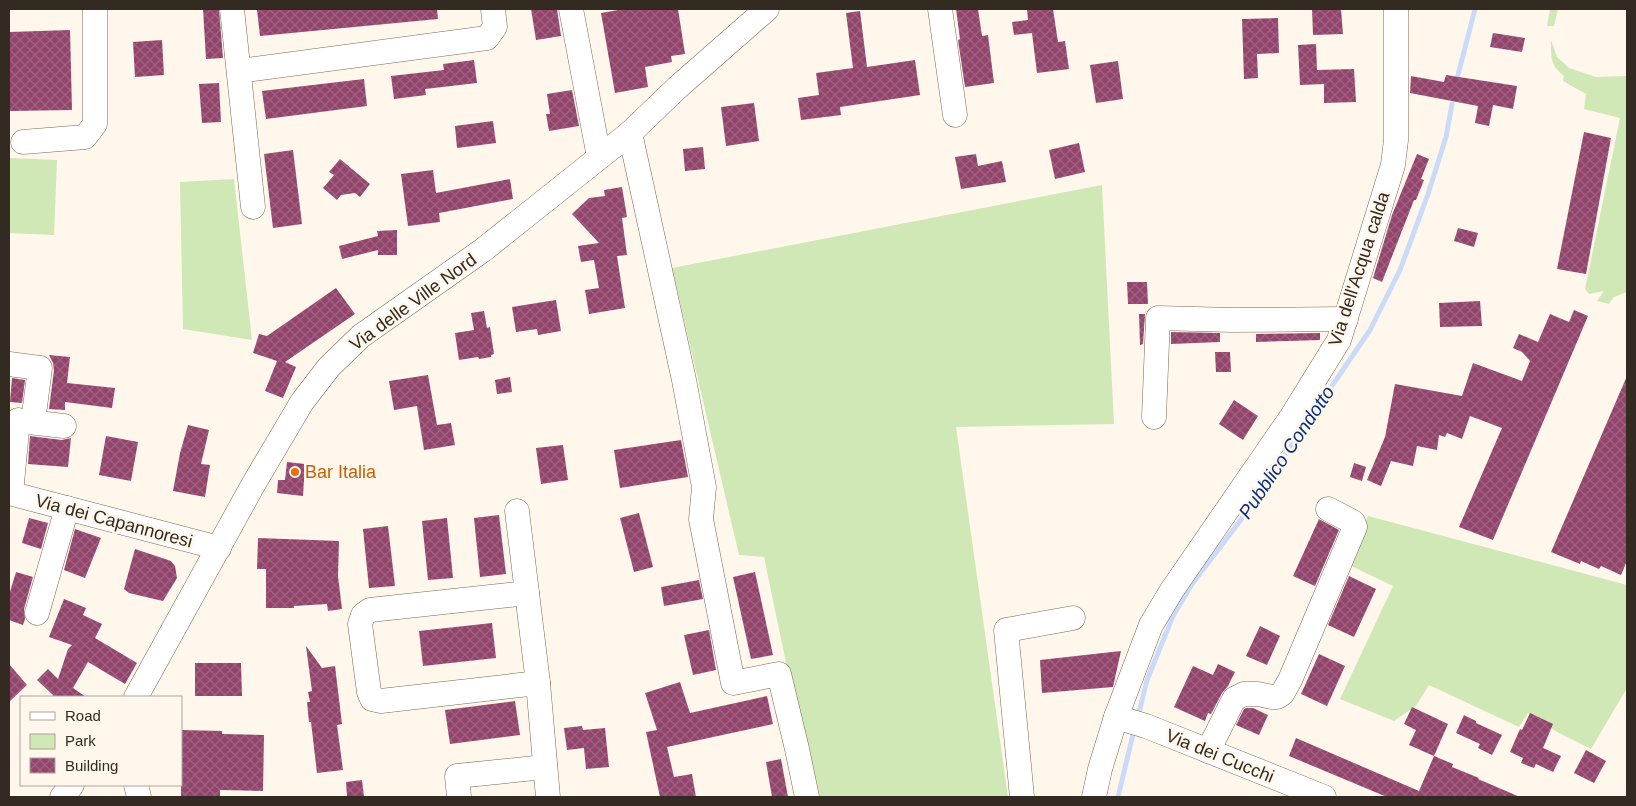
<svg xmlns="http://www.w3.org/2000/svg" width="1636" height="806" font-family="Helvetica,sans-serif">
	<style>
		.green { fill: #cfe8b6 }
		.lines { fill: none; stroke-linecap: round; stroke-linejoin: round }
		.stream { stroke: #cadbfa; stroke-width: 5 }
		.building { fill: url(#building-cross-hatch) }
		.minor-casing { stroke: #7b6853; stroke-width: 25 }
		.minor { stroke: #fff; stroke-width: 24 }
		.food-dot { fill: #e8710a; stroke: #fff6ec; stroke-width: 2 }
		.labels { text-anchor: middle; stroke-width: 5; stroke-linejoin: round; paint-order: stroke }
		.street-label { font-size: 18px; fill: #332a21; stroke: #fff6ec }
		.food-label { font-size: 18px; fill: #c56008; stroke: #fff6ec; text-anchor: start }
		.water-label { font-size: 19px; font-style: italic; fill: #052e81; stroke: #fff6ec }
	</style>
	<defs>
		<pattern id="building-cross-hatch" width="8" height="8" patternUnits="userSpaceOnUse" patternTransform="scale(1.25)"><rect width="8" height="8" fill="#93446c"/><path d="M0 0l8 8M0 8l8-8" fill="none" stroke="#9f6380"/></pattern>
	</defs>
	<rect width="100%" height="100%" fill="#fff6ec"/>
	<g class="green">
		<polygon points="1550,9 1558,9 1554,26 1547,26"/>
		<path d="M1551 40 1557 57 1569 68 1596 77 1627 76V292L1614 297 1609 304 1597 301 1604 291 1589 294 1585 289 1620 118 1584 109 1586 94 1563 81 1564 76C1550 65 1551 57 1551 40Z"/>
		<polygon points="9,158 57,160 54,235 9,233"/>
		<polygon points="234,179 252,340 183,329 180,182"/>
		<polygon points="1102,185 1114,424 956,427 1008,797 814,797 764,557 739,555 672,268"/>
		<polygon points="1368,516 1627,585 1627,688 1591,749 1557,732 1528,713 1519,727 1429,685 1416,706 1394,721 1340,699 1393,586 1345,563"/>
	</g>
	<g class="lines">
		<g class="stream">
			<polyline points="1458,75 1475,9"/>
			<polyline points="1138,717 1147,680 1173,616 1192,584 1240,521 1370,330 1400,270 1428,194 1446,137 1452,104"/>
			<polyline points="1118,797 1134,730"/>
		</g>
	</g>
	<g class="building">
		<polygon points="203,9 219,9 223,58 206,59"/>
		<polygon points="266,9 437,9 438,19 260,36 257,10"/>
		<polygon points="531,9 557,9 561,36 536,40"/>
		<polygon points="624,9 678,9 685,54 671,56 672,62 645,67 648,87 615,93 601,13"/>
		<polygon points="956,9 978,9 982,36 988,35 994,83 965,87 958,40 960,39"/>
		<polygon points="1027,9 1053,9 1058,42 1065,41 1069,69 1037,73 1032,33 1014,35 1012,22 1028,20"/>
		<polygon points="1312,9 1341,9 1343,34 1313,35"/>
		<polygon points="860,11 867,67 915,60 920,95 840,107 841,115 801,120 798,98 819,95 816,73 853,68 846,13"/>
		<polygon points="1278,18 1279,53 1257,54 1258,78 1244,79 1242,19"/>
		<polygon points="70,30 72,110 9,111 9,32"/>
		<polygon points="1493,33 1525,38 1522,52 1490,47"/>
		<polygon points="162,40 164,75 135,77 133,42"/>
		<polygon points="1316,44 1317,70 1354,69 1356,102 1324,103 1324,84 1300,85 1298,45"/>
		<polygon points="474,60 477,83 425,89 426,95 394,99 391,76 444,70 443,64"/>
		<polygon points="1118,61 1123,99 1096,103 1090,65"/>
		<polygon points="1446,75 1517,86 1513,109 1493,105 1489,126 1475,123 1478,106 1410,93 1411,76 1444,82"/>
		<polygon points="364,79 367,106 266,119 262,91"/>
		<polygon points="219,83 221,122 202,123 199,84"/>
		<polygon points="572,90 579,126 549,131 546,114 550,114 547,94"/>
		<polygon points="754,103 759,141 726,146 721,107"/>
		<polygon points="493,121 496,143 457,148 455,126"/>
		<polygon points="1584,132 1611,138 1586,274 1557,269"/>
		<polygon points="1079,143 1085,172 1055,179 1049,150"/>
		<polygon points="703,147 705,169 685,171 683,149"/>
		<polygon points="293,150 302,224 273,228 264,154"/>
		<polygon points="976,154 978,166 1002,161 1006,182 961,189 955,157"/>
		<polygon points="1417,154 1429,159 1421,179 1424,180 1416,200 1414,200 1382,282 1373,278 1392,215"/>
		<polygon points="340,159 370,184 360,197 355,193 341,195 337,200 323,188 334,175 329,172"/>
		<polygon points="433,170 436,193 510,179 513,199 439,213 440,222 408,226 401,174"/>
		<polygon points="622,187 627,217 622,218 627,255 617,256 625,308 589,314 585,290 599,288 594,260 581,262 578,246 599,243 572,214 589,198 605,196 604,190"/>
		<polygon points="1458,228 1478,233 1474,247 1454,241"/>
		<polygon points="397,230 397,255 378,255 378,250 342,259 339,246 378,236 377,231"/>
		<polygon points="1127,282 1147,282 1148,304 1128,304"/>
		<polygon points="336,288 355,314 285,362 296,367 283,398 265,391 277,361 253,353 259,334 267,336"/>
		<polygon points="556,300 561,331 538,335 537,329 516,332 512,307"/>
		<polygon points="1480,301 1482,326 1440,327 1439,303"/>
		<polygon points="1574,310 1588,316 1493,540 1459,527 1502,428 1470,416 1462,439 1447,433 1445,437 1439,435 1437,450 1417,446 1413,466 1391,461 1381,486 1367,480 1385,437 1395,384 1462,396 1473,363 1522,381 1530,361 1522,352 1513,348 1519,334 1538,342 1550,314 1569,322"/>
		<polygon points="484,311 487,328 490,327 494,354 491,355 491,357 479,359 478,357 459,360 455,333 474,330 471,313"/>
		<polygon points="1139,314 1145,314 1143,344 1140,345"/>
		<polygon points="1171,332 1220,333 1220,342 1171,344"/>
		<polygon points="1320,333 1320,340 1256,342 1256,334"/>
		<polygon points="1215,352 1230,352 1231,372 1216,372"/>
		<polygon points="49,355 70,357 67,383 115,388 112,408 65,402 65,410 49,409 54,370 53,363"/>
		<polygon points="428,375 437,425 451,423 455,445 424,450 417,406 394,410 389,381"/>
		<polygon points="1627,376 1627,561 1621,575 1601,566 1599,569 1581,561 1580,564 1551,552"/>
		<polygon points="510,377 512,392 497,394 495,380"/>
		<polygon points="12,378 25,380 22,403 10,402"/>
		<polygon points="1234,400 1258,416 1243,440 1219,424"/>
		<polygon points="188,425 209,430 201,464 210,465 205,497 173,491 180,453"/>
		<polygon points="30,436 62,440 71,438 68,467 28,464"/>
		<polygon points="106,436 138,442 131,481 99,475"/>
		<polygon points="681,440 688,477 620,488 614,450"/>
		<polygon points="563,445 568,480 541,484 536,448"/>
		<polygon points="287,462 305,464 303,496 277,493 278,480 285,480"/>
		<polygon points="1354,463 1366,467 1362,481 1350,477"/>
		<polygon points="639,513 653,567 634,572 620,518"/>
		<polygon points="499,515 506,574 480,577 474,518"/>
		<polygon points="29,518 48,523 41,549 22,543"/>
		<polygon points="447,518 453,578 428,580 422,521"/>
		<polygon points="1319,519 1339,530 1315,586 1293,576"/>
		<polygon points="388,526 395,586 369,588 363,529"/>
		<polygon points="75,529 101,538 85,578 64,570"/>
		<polygon points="258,538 339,541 338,576 342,609 328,611 327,604 294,606 294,608 266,608 266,569 257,569"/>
		<polygon points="135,549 171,561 175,566 177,578 163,601 129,593 124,589"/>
		<polygon points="16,572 33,577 24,609 25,619 23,625 9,620 9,595"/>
		<polygon points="755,572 773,655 751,659 733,577"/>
		<polygon points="1349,576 1376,589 1354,637 1328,625"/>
		<polygon points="699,580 703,599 664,606 661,587"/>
		<polygon points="64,599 86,608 83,615 102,624 95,638 137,663 125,684 88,662 73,688 86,697 53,697 53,695 37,680 48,669 58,679 68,649 72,645 49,637"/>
		<polygon points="492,623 496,658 423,666 419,631"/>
		<polygon points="1260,626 1280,636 1267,665 1246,656"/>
		<polygon points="709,630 716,670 693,675 684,635"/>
		<polygon points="306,646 322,668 335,666 342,724 337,725 343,770 317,773 311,722 309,722 307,702 310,702 308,692 312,691"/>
		<polygon points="1121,651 1113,687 1042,693 1040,660"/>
		<polygon points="1319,654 1345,666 1327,706 1301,694"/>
		<polygon points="195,663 241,663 242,696 195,696"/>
		<polygon points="9,664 27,685 9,702"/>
		<polygon points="1218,664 1235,672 1228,686 1222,693 1211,714 1208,713 1205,721 1174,707 1193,666 1213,675"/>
		<polygon points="680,682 690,713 767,696 773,724 667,747 674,777 692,774 696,797 660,797 646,732 657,730 645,693"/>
		<polygon points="515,701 520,735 450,744 445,710"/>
		<polygon points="1412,707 1448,724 1434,756 1409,745 1416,730 1404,724"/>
		<polygon points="1247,708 1253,708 1268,715 1259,735 1236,725 1244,709"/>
		<polygon points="1530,713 1553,724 1543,748 1561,756 1553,772 1536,764 1534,768 1521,763 1523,758 1510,752 1520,729 1522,730"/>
		<polygon points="1464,715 1476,721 1476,723 1502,735 1492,755 1478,748 1480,744 1456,733"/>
		<polygon points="582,726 583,730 605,728 609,767 586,769 584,748 567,750 564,728"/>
		<polygon points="181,730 222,731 222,734 264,735 263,791 220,790 220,797 181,797"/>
		<polygon points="1296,738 1419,791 1434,756 1453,764 1452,767 1479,778 1478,779 1520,797 1387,797 1289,756"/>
		<polygon points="1586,750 1606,761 1594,783 1574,773"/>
		<polygon points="781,759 788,797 772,797 766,762"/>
		<polygon points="362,780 364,797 347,797 346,782"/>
	</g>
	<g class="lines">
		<defs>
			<g id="minor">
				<polyline points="232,9 253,207"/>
				<polyline points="571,9 599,157"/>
				<polyline points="940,9 955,115"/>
				<polyline points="239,71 487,38 495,27 493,9"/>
				<polyline points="630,133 684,380 704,487 701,519 733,683 779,674 797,749 807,797"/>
				<polyline points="23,142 85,137 95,124 95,9"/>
				<polyline points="9,364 40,368 33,422"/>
				<polyline points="1154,417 1158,318 1232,320 1346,319"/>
				<polyline points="19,421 64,426"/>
				<polyline points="9,493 219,548"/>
				<polyline points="11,493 18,420"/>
				<polyline points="517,511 538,683 548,797"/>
				<polyline points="527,593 370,610 363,615 360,624 369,692 372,699 381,701 538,683"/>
				<polyline points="37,613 67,508"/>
				<polyline points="136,697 253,485 302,402 329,367 361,336 483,250 630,133 678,87 767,9"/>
				<polyline points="1116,717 1146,726 1324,797"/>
				<polyline points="1208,751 1234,699 1244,694 1258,694 1272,697 1277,697 1282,694 1290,680 1355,527 1353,522 1328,509"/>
				<polyline points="136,785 139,797"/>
				<polyline points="62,797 72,785"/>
				<polyline points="459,797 457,776 545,767"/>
				<polyline points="1022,797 1006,630 1073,618"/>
				<polyline points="1094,797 1100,769 1116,717 1151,625 1172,590 1292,416 1339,340 1393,165 1396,140 1396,9"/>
			</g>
		</defs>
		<use href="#minor" class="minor-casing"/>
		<use href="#minor" class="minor"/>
	</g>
	<circle class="food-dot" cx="295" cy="472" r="5"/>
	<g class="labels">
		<g class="street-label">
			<text transform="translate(1359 269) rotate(-72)" y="6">Via dell'Acqua calda</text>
			<text transform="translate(413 302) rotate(-36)" y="6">Via delle Ville Nord</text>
			<text transform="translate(114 521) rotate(15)" y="6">Via dei Capannoresi</text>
			<text transform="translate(1220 756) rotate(22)" y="6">Via dei Cucchi</text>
		</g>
		<g class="food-label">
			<text x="305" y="478">Bar Italia</text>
		</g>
		<g class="water-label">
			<text transform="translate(1286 452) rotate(-56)" y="7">Pubblico Condotto</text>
		</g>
	</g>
	<rect width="1636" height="806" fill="none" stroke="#332a21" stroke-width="20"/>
	<rect x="20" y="696" width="162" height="90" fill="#fff6ec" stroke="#ada49b"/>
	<rect x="30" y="712" width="25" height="8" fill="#ffffff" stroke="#ada49b"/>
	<text x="65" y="721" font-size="15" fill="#332a21">Road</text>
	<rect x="30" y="734" width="25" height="15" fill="#cfe8b6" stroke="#ada49b"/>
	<text x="65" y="746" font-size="15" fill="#332a21">Park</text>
	<rect x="30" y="758" width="25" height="15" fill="url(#building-cross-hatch)" stroke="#ada49b"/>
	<text x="65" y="771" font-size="15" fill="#332a21">Building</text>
</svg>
